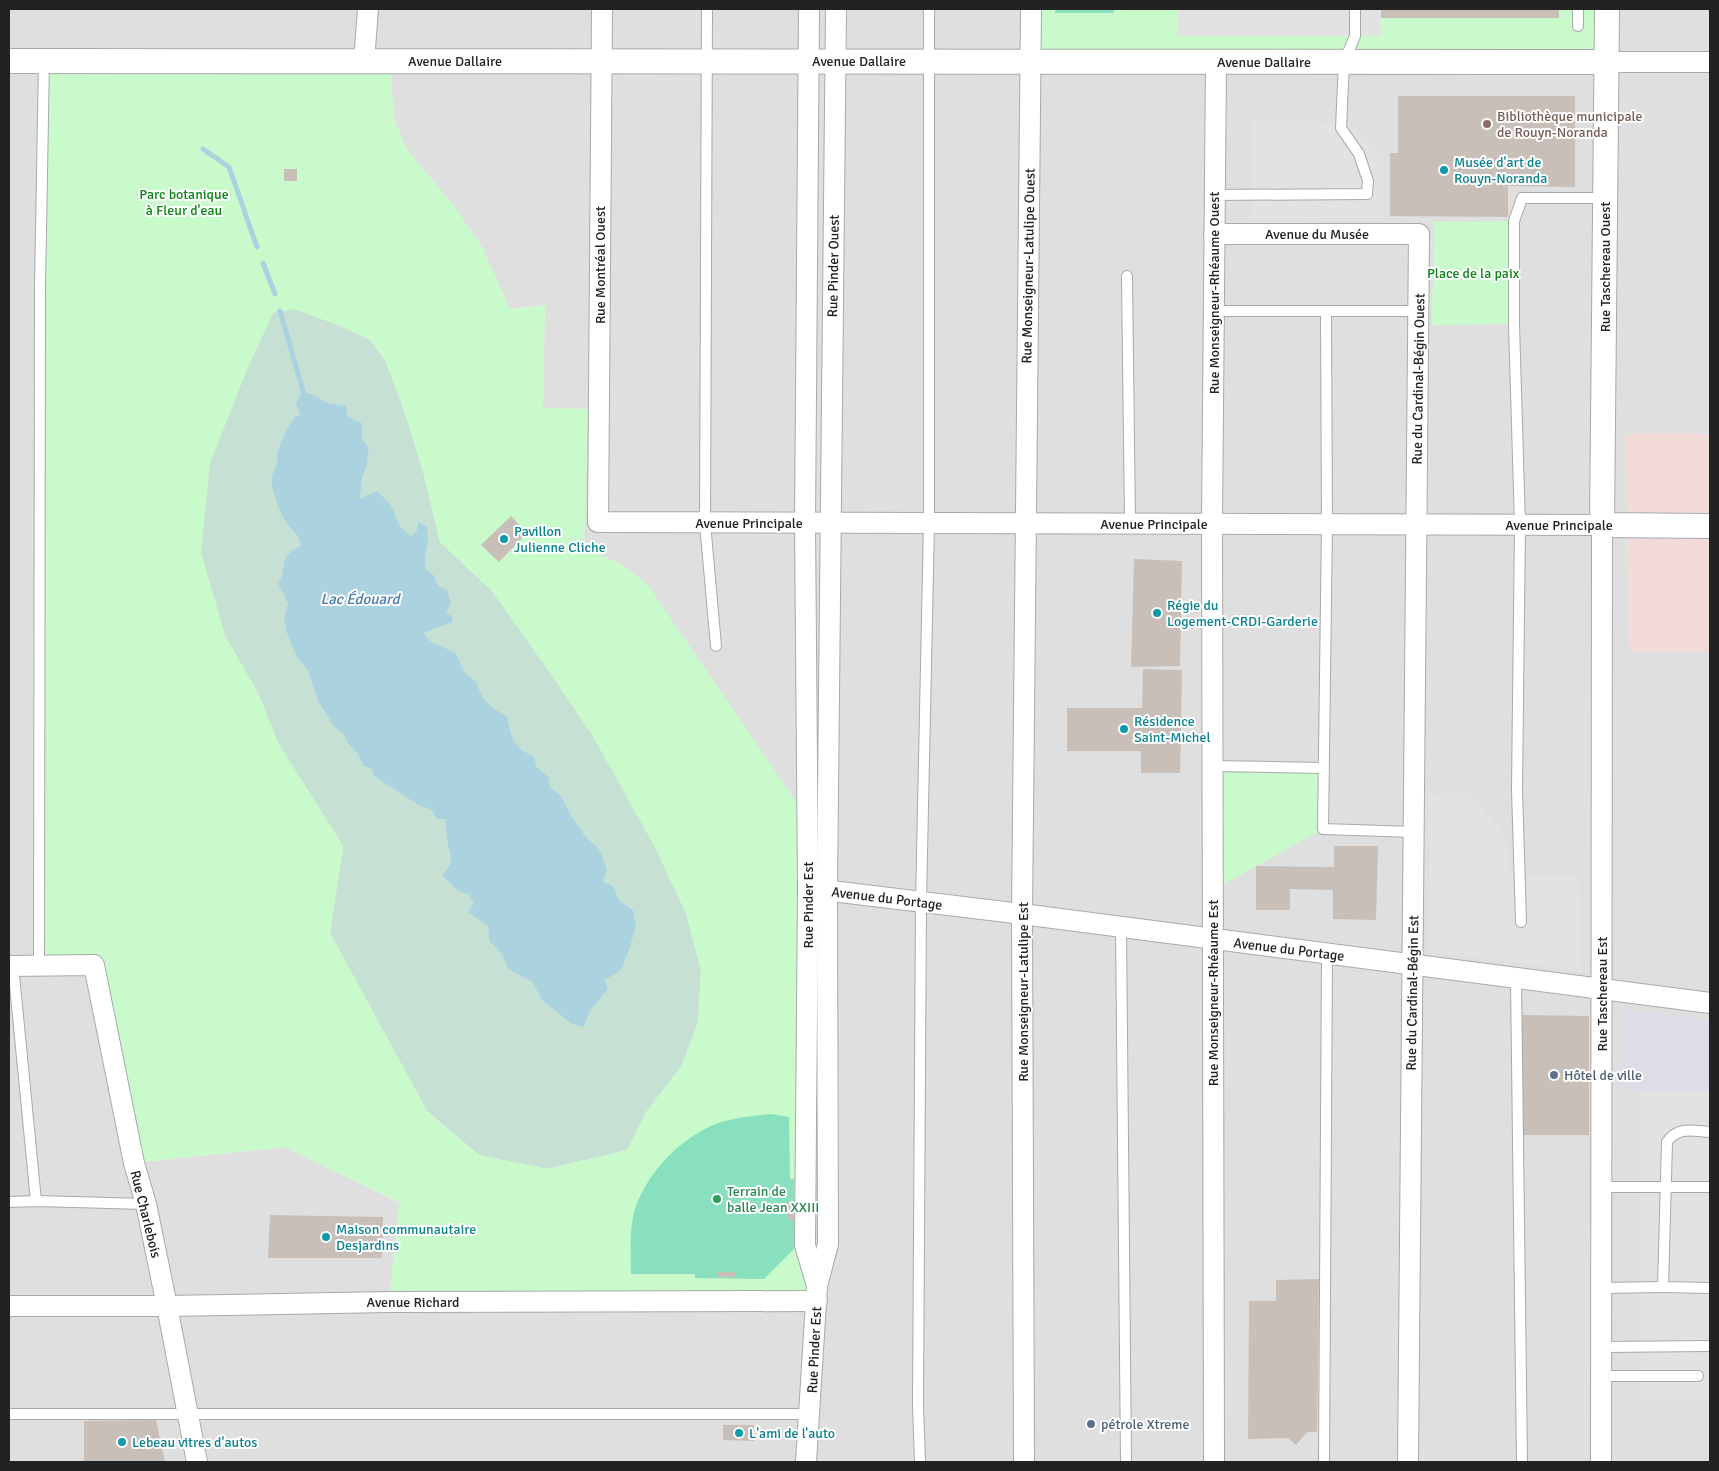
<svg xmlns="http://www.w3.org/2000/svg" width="1719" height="1471" font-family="Signika,sans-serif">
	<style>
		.residential { fill: #e0dfdf; fill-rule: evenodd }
		.commercial { fill: #f2dad9 }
		.wetland { fill: #c6e0d4; fill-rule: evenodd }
		.park { fill: #c8facc; fill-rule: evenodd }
		.pitch { fill: #88e0be }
		.parking { fill: #e2e2e2 }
		.plaza { fill: #dddde8 }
		.water { fill: #aad3df }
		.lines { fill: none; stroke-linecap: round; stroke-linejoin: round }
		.stream { stroke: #aad3df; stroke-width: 5 }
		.building { fill: #c7bfb8 }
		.service-casing { stroke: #a9a9a9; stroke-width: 12 }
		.minor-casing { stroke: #a9a9a9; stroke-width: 22 }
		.tertiary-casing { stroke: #a9a9a9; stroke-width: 26 }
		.service { stroke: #fff; stroke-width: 10 }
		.minor { stroke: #fff; stroke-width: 20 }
		.tertiary { stroke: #fff; stroke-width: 24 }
		.education-dot { fill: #8d6e63; stroke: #fff; stroke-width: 2 }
		.culture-dot { fill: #0f9aa8; stroke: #fff; stroke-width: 2 }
		.service-dot { fill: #5c6f8a; stroke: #fff; stroke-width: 2 }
		.leisure-dot { fill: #2e9e5b; stroke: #fff; stroke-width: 2 }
		.labels { text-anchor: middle; stroke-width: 4; stroke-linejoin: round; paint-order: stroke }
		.street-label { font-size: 14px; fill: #222; stroke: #fff }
		.education-label { font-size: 14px; fill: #785e54; stroke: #fff; text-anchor: start }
		.culture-label { font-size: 14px; fill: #0d838f; stroke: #fff; text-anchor: start }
		.park-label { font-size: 14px; fill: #0c8416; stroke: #fff }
		.service-label { font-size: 14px; fill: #4e5e75; stroke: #fff; text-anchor: start }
		.leisure-label { font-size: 14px; fill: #27864d; stroke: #fff; text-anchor: start }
		.water-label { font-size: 15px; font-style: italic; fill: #4a7aab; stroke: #fff }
	</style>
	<rect width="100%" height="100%" fill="#f2efe9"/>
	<path class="residential" d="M9 9H1710V434H1626L1629 652H1710V1462H9ZM390 61 394 120 407 150 454 206 482 247 510 309 545 305 543 408 588 409 584 548 623 565 817 1301H389L400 1203 285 1147 134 1163 94 965Z"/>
	<polygon class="commercial" points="1626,434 1710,434 1710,652 1629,652"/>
	<path class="wetland" d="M294 309 333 323 369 339 385 360 405 413 424 475 440 542 492 591 551 674 593 736 655 847 686 913 701 970 698 1022 682 1065 647 1111 627 1150 547 1169 479 1155 427 1111 330 933 343 846 278 743 258 693 225 636 201 552 210 463 246 372 272 313ZM303 391 314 395 328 403 346 406 348 417 362 423V438L369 449 367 464 362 479 360 500 391 505 400 526 411 537 417 530 428 543 425 557 426 569 433 574 445 612 440 627 424 633 430 641 456 653 465 673 477 682C481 700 492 708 507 716 512 739 512 745 534 757L537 767 549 777 550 787 562 797 571 815 585 836 599 849 603 881 613 886 620 901 633 910 630 943 627 956 605 980 608 989 590 1011 584 1027 542 1000 532 982 508 969 501 953 489 941 488 926 469 912 474 903 469 895 458 891 442 875C455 859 449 858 447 840 446 833 446 826 446 819L432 810 418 805 381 781 371 767 363 766 358 754 348 744 343 734 334 727 318 701 308 671 297 657 284 618 288 603 278 584C288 566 278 557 301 546L299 536 284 519 272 477 278 460 277 452 295 416 300 415 299 408Z"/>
	<g class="park">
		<polygon points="1037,9 1601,9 1600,55 1037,55"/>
		<path d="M44 60 390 61 394 120 407 150 454 206 482 247 510 309 545 305 543 408 588 409 584 547 623 565 648 585 808 819 805 1245 817 1301 389 1302 399 1202 285 1147 134 1163 94 966H39ZM294 309 333 323 369 339 385 360 405 413 424 475 440 542 492 591 551 674 593 736 655 847 686 913 701 970 698 1022 682 1065 647 1111 627 1150 547 1169 479 1155 427 1111 330 933 343 846 278 743 258 693 225 636 201 552 210 463 246 372 273 313Z"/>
		<polygon points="1514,221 1514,324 1432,325 1434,222"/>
		<polygon points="1212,766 1324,768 1323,829 1213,890"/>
	</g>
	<g class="pitch">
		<rect x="1055" y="9" width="59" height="4"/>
		<path d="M771 1114 789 1117 790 1179H794V1249L764 1279 695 1278V1274H631C631 1254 629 1232 634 1212 645 1176 676 1142 711 1126 729 1118 751 1116 771 1114Z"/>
	</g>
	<g class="parking">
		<rect x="1178" y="9" width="203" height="27"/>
		<polygon points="1252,121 1349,122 1383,153 1383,221 1251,220"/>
		<polygon points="1469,793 1506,836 1508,876 1578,877 1582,971 1430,952 1429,794"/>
		<polygon points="1639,1090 1710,1091 1710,1399 1641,1400"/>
	</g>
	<polygon class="plaza" points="1621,1010 1710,1019 1710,1091 1620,1090"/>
	<path class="water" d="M303 391 314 395 328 403 346 406 348 417 362 423V438L369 449 367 464 362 479 360 499 377 491 391 505 400 526 411 536 417 530 418 522 427 527 428 543 425 557 426 569 433 574 438 586 447 590 451 603 446 612 452 617V622L424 633 430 641 456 653 465 673 477 682C481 700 492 708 507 716 512 739 512 745 534 757L537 767 549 777 550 787 562 797 571 815 585 836 599 849 607 870 603 881 613 886 620 901 633 910 636 927 627 956 621 970 605 980 608 989 590 1011 584 1027 572 1024 556 1011 542 1000 532 982 508 969 501 953 489 941 488 926 468 912 474 903 469 895 458 891 442 875C456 860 449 857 447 840 446 833 446 826 446 819H437L432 810 418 805 381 781 374 775 371 768 363 766 358 754 348 744 343 734 334 727 318 701 308 671 297 657 287 633 284 618 288 603 278 584C289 564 276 559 301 545 298 531 288 528 283 517 278 506 270 488 272 476 273 471 277 466 277 461 278 458 276 454 278 450 282 439 288 427 295 416L300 415 296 403Z"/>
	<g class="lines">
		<g class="stream">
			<polyline points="203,149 229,167 257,247"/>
			<polyline points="263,263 275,294"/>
			<polyline points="280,311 303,391"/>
		</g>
	</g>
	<g class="building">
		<rect x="1381" y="9" width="178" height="9"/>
		<polygon points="1398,96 1575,96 1575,187 1508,186 1508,217 1390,216 1390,153 1398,153"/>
		<rect x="284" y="169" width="13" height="12"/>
		<polygon points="511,516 527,533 499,562 481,545"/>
		<polygon points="1134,559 1182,561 1180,666 1131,667"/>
		<polygon points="1143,669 1182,670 1180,773 1141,773 1141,751 1067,751 1067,708 1142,708"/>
		<polygon points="1334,846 1378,846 1376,920 1333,919 1333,890 1290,889 1290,910 1256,910 1256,866 1334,867"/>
		<polygon points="1519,1015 1589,1016 1589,1135 1519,1135"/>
		<rect x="788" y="1202" width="5" height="18"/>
		<polygon points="270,1215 383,1217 382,1258 268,1258"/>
		<rect x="718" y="1272" width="18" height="5"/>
		<polygon points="1319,1279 1317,1432 1307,1432 1296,1445 1288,1438 1248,1439 1249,1301 1276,1301 1276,1280"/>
		<polygon points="156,1420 165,1462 84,1462 84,1421"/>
		<polygon points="723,1425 754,1425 754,1441 723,1440"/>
	</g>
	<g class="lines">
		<defs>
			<g id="service">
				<polyline points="707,9 705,523 716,646"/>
				<polyline points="1578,9 1578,26"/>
				<polyline points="1214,195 1367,194 1368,181 1359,154 1341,128 1344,62 1355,36 1355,9"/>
				<polyline points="1127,276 1130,523"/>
				<polyline points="1214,311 1418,311"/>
				<polyline points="1326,311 1327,524 1323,829 1414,832"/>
				<polyline points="1212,766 1324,768"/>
				<polyline points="1521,922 1517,789 1520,525 1514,324 1514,221 1522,198 1605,198"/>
				<polyline points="1121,927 1126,1462"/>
				<polyline points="13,965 36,1201"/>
				<polyline points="39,966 40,287 44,61"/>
				<polyline points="1516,979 1522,1462"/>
				<path d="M1710 1132C1693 1131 1678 1126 1667 1142L1663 1287 1710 1288"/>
				<polyline points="1602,1187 1710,1187"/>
				<polyline points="9,1202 36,1201 146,1204"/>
				<polyline points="1602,1288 1663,1287"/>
				<polyline points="1602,1347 1710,1346"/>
				<polyline points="1602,1376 1698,1376"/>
				<polyline points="9,1414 810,1414"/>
				<polyline points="920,1462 918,1404 921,902 929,523 929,9"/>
				<polyline points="1324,1462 1327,954"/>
			</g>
			<g id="minor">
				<polyline points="602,9 598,522 1602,525 1601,1462"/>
				<polyline points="809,9 805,523 808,888 805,1245 817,1286"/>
				<polyline points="364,61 368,9"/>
				<polyline points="1606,62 1710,62"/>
				<polyline points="1214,234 1419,234 1408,1462"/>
				<polyline points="815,889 1022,914 1710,1003"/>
				<polyline points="9,966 94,965 134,1163 146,1204 167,1306 197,1462"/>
				<polyline points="9,1306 167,1306 389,1302 817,1301"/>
				<polyline points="806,1462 817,1286 828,1244 827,891 836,9"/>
				<polyline points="1024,1462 1022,914 1031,9"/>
				<polyline points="1214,1462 1212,524 1216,61"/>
			</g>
			<g id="tertiary">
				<polyline points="1607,9 1602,525 1710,526"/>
				<polyline points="9,61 1606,62"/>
			</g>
		</defs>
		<use href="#service" class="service-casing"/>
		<use href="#minor" class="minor-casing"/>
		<use href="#tertiary" class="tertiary-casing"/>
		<use href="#service" class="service"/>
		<use href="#minor" class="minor"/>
		<use href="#tertiary" class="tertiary"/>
	</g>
	<circle class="education-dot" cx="1487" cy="124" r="5"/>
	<g class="culture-dot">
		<circle cx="1444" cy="170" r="5"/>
		<circle cx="504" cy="539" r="5"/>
		<circle cx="1157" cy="613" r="5"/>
		<circle cx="1124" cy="729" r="5"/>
		<circle cx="326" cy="1237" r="5"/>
		<circle cx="739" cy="1433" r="5"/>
		<circle cx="122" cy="1442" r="5"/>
	</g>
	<g class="service-dot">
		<circle cx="1554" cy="1075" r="5"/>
		<circle cx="1091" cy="1424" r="5"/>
	</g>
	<circle class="leisure-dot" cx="717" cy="1199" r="5"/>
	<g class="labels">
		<g class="street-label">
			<text x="455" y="66">Avenue Dallaire</text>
			<text x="859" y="66">Avenue Dallaire</text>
			<text x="1264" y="67">Avenue Dallaire</text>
			<text x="1317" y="239">Avenue du Musée</text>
			<text transform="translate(600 265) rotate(-90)" y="5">Rue Montréal Ouest</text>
			<text transform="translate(833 266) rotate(-89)" y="5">Rue Pinder Ouest</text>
			<text transform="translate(1028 266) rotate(-89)" y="5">Rue Monseigneur-Latulipe Ouest</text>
			<text transform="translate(1605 267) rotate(-90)" y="5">Rue Taschereau Ouest</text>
			<text transform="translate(1214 293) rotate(-90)" y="5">Rue Monseigneur-Rhéaume Ouest</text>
			<text transform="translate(1418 379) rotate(-89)" y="5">Rue du Cardinal-Bégin Ouest</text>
			<text x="749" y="528">Avenue Principale</text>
			<text x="1154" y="529">Avenue Principale</text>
			<text x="1559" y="530">Avenue Principale</text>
			<text transform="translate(887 898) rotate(7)" y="5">Avenue du Portage</text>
			<text transform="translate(808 905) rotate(-90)" y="5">Rue Pinder Est</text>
			<text transform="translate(1289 949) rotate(7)" y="5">Avenue du Portage</text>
			<text transform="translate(1023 992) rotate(-90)" y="5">Rue Monseigneur-Latulipe Est</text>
			<text transform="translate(1213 993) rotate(-90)" y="5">Rue Monseigneur-Rhéaume Est</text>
			<text transform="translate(1412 993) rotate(-89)" y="5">Rue du Cardinal-Bégin Est</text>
			<text transform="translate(1602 994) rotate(-90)" y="5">Rue Taschereau Est</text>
			<text transform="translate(146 1214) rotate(76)" y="5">Rue Charlebois</text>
			<text x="413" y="1307">Avenue Richard</text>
			<text transform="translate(814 1350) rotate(-87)" y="5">Rue Pinder Est</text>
		</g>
		<g class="education-label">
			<text x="1497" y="121">Bibliothèque municipale<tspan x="1497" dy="16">de Rouyn-Noranda</tspan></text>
		</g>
		<g class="culture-label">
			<text x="1454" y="167">Musée d'art de<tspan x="1454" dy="16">Rouyn-Noranda</tspan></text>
			<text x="514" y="536">Pavillon<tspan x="514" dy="16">Julienne Cliche</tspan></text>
			<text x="1167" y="610">Régie du<tspan x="1167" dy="16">Logement-CRDI-Garderie</tspan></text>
			<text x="1134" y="726">Résidence<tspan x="1134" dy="16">Saint-Michel</tspan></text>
			<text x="336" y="1234">Maison communautaire<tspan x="336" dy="16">Desjardins</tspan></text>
			<text x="749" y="1438">L'ami de l'auto</text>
			<text x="132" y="1447">Lebeau vitres d'autos</text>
		</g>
		<g class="park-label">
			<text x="184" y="199">Parc botanique<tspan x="184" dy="16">à Fleur d'eau</tspan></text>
			<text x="1473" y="278">Place de la paix</text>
		</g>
		<g class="service-label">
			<text x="1564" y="1080">Hôtel de ville</text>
			<text x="1101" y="1429">pétrole Xtreme</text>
		</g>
		<g class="leisure-label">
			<text x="727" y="1196">Terrain de<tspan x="727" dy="16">balle Jean XXIII</tspan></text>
		</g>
		<g class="water-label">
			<text x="360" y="604">Lac Édouard</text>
		</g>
	</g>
	<rect width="1719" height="1471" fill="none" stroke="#222222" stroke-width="20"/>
</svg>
